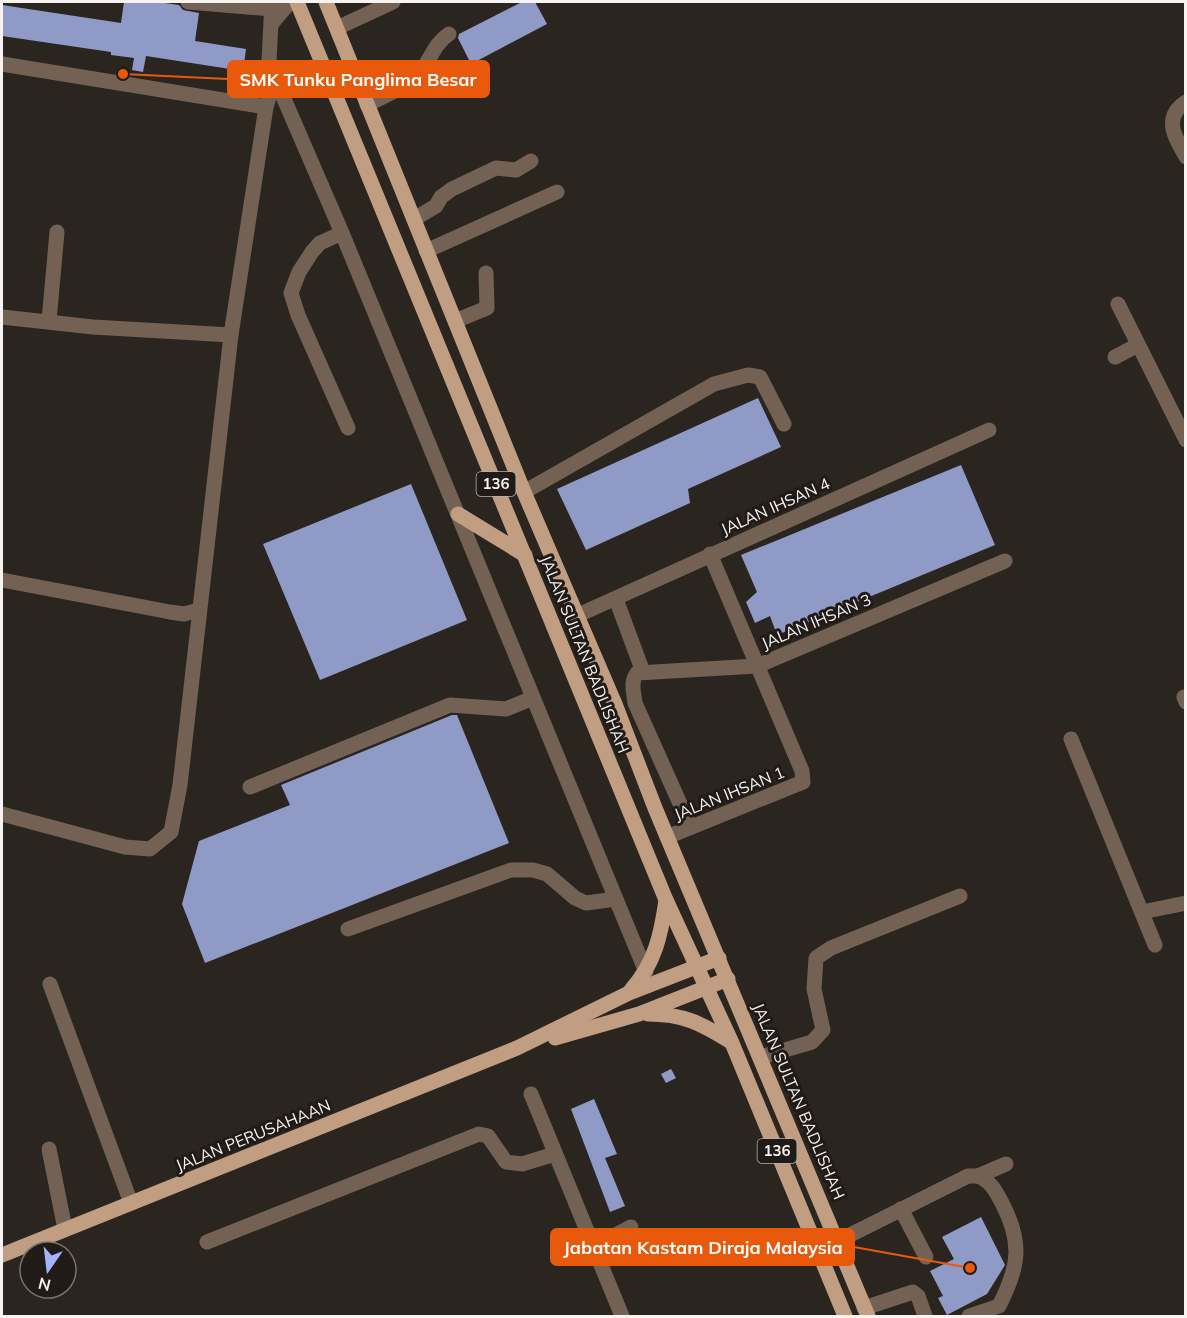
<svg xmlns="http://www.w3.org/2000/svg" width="1187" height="1318" font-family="Mulish,sans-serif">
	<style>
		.building { fill: #909ac7 }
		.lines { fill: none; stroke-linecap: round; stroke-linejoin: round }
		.minor { stroke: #736254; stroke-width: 15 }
		.major { stroke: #c19d81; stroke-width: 15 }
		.labels { text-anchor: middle; stroke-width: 6; stroke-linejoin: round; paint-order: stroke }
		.shield { fill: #211b17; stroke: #b7b2af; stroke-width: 1.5 }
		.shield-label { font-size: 15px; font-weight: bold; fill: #f7f3f0 }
		.street-label { font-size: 16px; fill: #f7f3f0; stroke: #211b17 }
		.leader { fill: none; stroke: #e8590c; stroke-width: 2 }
		.callout-dot { fill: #e8590c; stroke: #211b17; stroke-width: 2 }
		.callout { fill: #e8590c; stroke: #e8590c; stroke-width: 2 }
		.callout-label { font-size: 18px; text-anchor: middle; font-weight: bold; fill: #fff }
	</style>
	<rect width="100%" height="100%" fill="#2b2520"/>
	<g class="building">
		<polygon points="124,2 158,2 179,5 183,10 199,13 195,41 246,49 243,71 146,56 143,72 132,70 134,58 111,55 111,52 2,36 2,5 121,23"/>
		<polygon points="522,2 535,2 547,24 471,64 458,38 459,34"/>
		<polygon points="758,398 781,447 688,489 690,503 586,550 557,489"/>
		<polygon points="961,465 995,545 777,635 770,616 755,623 746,602 757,592 741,555"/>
		<polygon points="411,484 467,620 320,680 263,544"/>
		<polygon points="452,715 457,715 509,843 205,963 182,904 199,841 290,805 281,785"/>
		<polygon points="671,1069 676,1078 666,1083 661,1074"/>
		<polygon points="594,1099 617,1154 605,1158 625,1206 610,1212 571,1109"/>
		<polygon points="981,1217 1005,1265 987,1294 947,1315 938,1298 943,1296 930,1271 954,1259 942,1237"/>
	</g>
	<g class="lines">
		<g class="minor">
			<polyline points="188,2 272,9"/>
			<polyline points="272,2 269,61 275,78 342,233 646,972"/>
			<polyline points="272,23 290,2"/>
			<polyline points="337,28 393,2"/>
			<polyline points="2,64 266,107"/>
			<path d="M1186 102C1162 118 1175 137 1186 157"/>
			<path d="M367 105C384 96 403 88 417 75 431 62 432 45 449 34"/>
			<polyline points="414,219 436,206 441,197 452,189 496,168 516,170 531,161"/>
			<polyline points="342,233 320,243 312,252 299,272 291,293 298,315 348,428"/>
			<polyline points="426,251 557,192"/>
			<polyline points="1118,304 1186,440"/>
			<polyline points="2,317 93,327 231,335"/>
			<polyline points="49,321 57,232"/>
			<polyline points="455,321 487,308 486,273"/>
			<polyline points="1115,357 1138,345"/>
			<polyline points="524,492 714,384 748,375 760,377 784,424"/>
			<polyline points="2,580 170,612 184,614 199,610"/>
			<polyline points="616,599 643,672"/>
			<polyline points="576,616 989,430"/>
			<polyline points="1184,697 1186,702"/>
			<polyline points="1071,739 1155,945"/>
			<polyline points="250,787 450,705 506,709 533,698"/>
			<polyline points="2,814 125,847 150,849 171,832 180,785 231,335 266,107 275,78"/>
			<path d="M690 826 635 703C634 693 630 682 637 673L757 666 1005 561"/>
			<polyline points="667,837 803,782 802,771 710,554"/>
			<polyline points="1142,912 1186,903"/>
			<polyline points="348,929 511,870 533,870 547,874 575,898 586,903 616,899"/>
			<polyline points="50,984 131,1203"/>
			<polyline points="761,1057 812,1042 823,1030 814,989 816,958 831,948 960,896"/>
			<polyline points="531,1094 622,1316"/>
			<polyline points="49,1149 65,1229"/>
			<polyline points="901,1209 926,1257"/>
			<polyline points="838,1241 968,1176 978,1176 1006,1164"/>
			<polyline points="207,1242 479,1134 488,1136 506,1162 522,1164 555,1154"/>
			<polyline points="593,1247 631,1227"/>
			<polyline points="864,1308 913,1292 918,1296 925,1316"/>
			<path d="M969 1316 999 1306C1019 1267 1023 1243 1002 1203 996 1192 991 1181 978 1176"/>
		</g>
		<g class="major">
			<polyline points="297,2 666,900 732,1043 845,1316"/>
			<polyline points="326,2 524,492 615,704 655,808 868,1316"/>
			<polyline points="458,514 525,555"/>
			<path d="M631 990C655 963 661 935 666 900"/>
			<path d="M648 1014C683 1014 701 1023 731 1042"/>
			<polyline points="555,1038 639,1014 728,979"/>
			<polyline points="2,1255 517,1048 629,993 719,958"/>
		</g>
	</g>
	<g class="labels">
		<g class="shield">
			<rect x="476.5" y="472" width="39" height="24" rx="4.5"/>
			<rect x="757.5" y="1139" width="39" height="24" rx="4.5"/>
		</g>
		<g class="shield-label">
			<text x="496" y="489">136</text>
			<text x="777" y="1156">136</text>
		</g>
		<g class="street-label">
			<text transform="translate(775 506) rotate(-24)" y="6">JALAN IHSAN 4</text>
			<text transform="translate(816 621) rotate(-23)" y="6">JALAN IHSAN 3</text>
			<text transform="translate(585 654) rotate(68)" y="6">JALAN SULTAN BADLISHAH</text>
			<text transform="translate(729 793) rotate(-22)" y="6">JALAN IHSAN 1</text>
			<text transform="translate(799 1101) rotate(67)" y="6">JALAN SULTAN BADLISHAH</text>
			<text transform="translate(253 1135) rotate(-22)" y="6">JALAN PERUSAHAAN</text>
		</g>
	</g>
	<path class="leader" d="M123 74L228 79M970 1268L854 1247"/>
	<g class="callout-dot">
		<circle cx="123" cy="74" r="6"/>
		<circle cx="970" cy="1268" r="6"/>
	</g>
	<g class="callout">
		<rect x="228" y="61" width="261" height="36" rx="6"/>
		<rect x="551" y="1229" width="303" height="36" rx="6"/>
	</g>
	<g class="callout-label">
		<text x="358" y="86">SMK Tunku Panglima Besar</text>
		<text x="703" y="1254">Jabatan Kastam Diraja Malaysia</text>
	</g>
	<rect width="1187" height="1318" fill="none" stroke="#f7f3f0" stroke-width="6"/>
	<g transform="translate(48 1270) rotate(194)"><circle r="28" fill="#211b17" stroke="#77716e" stroke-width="1.5"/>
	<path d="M0-4.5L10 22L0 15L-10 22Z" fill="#a4b2fc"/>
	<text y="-9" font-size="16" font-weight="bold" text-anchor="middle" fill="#f7f3f0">N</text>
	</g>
</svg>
